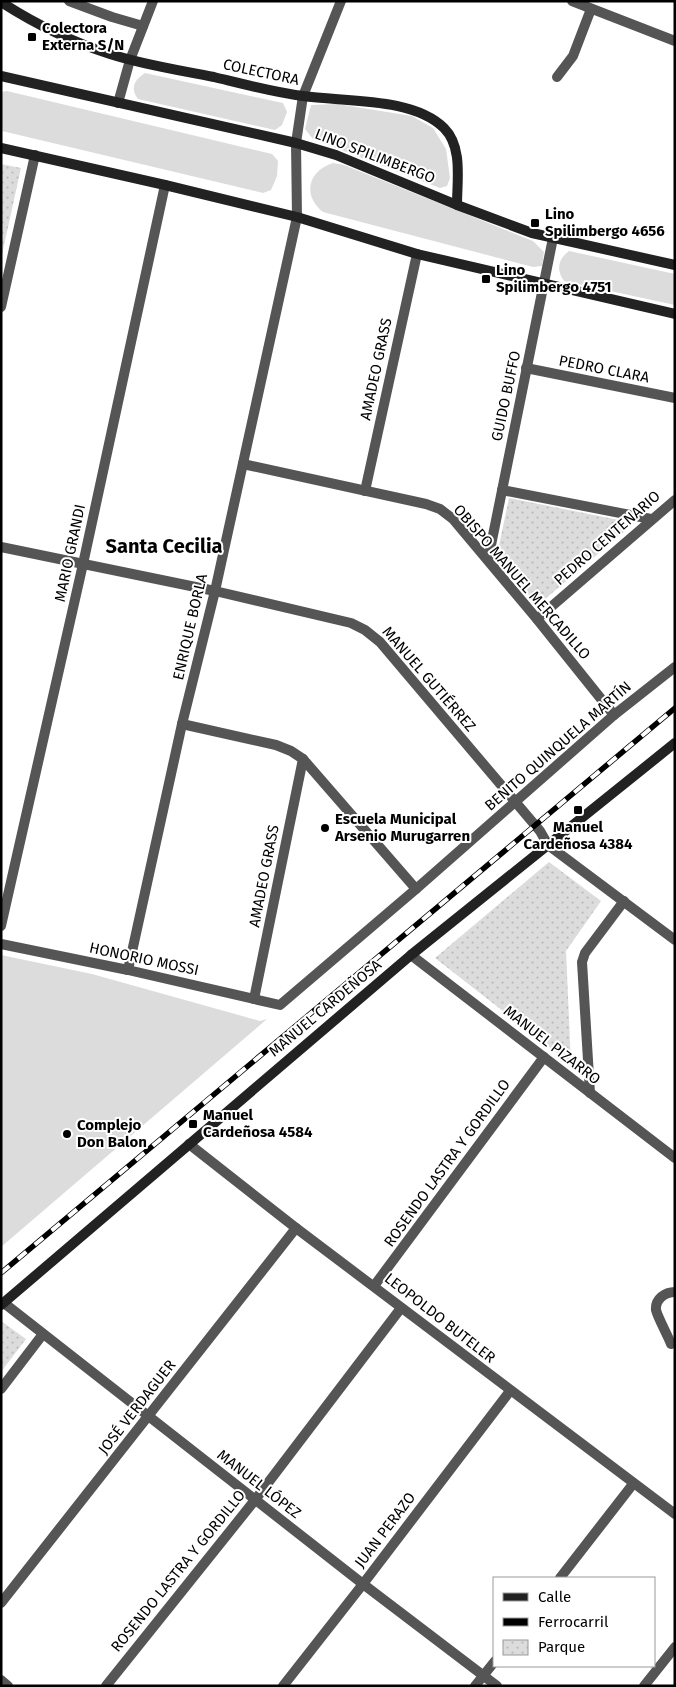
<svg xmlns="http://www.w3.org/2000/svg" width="676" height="1687" font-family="'Fira Sans',sans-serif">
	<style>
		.grass { fill: #dcdcdc }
		.park { fill: url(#park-dots) }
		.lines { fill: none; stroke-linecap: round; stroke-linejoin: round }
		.minor { stroke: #555; stroke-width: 10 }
		.secondary { stroke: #222; stroke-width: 10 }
		.rail-casing { stroke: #000; stroke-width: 5.5 }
		.rail { stroke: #fff; stroke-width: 4; stroke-dasharray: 11; stroke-linecap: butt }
		.poi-dot { fill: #000; stroke: #fff; stroke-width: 2 }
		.labels { text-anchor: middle; stroke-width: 4; stroke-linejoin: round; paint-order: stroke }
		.poi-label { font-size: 15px; font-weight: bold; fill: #000; stroke: #fff; text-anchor: start }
		.street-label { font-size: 15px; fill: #000; stroke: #fff }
		.district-label { font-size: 20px; font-weight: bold; fill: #000; stroke: #fff }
	</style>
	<defs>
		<pattern id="park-dots" width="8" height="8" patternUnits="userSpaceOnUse" patternTransform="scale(1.25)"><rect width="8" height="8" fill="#dcdcdc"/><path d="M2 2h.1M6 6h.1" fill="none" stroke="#bbb" stroke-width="1.8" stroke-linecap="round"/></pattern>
	</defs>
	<rect width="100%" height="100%" fill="#fff"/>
	<g class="grass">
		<path d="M145 73 283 103 287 112 282 125 275 130 138 99C130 88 134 80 145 73Z"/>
		<polygon points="7,91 272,154 278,161 277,176 271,190 263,193 2,131 1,92"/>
		<polygon points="337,104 412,116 433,128 446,149 450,178 447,186 440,188 313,139 305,129 311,105"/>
		<path d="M333 163 344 165 533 241 544 252 542 266 533 267 323 212C302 195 308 171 333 163Z"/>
		<path d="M569 251 675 274V305L564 281C556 270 558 259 569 251Z"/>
		<polygon points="1,955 92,974 260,1021 267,1019 1,1247"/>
	</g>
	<g class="park">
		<polygon points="1,164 21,168 1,259"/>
		<polygon points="509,498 634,523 538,605 496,560"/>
		<polygon points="549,862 601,901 566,951 571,1064 435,958"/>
		<polygon points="1,1321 26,1339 1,1372"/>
	</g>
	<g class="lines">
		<g class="minor">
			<polyline points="69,1 112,17 143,26"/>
			<polyline points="572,1 675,41"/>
			<polyline points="557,77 573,56 591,9"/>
			<polyline points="118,103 130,60 153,1"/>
			<polyline points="1,307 35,155"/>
			<polyline points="526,368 675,398"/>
			<polyline points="243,464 426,504 440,509 453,519 537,619 614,715"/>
			<polyline points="502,490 651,519"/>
			<polyline points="365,491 417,254"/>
			<polyline points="1,547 215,591 351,623 365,630 380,642 540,831 548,845 675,940"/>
			<polyline points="488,560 553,238"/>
			<polyline points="537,619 675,500"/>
			<polyline points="182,724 276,745 291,751 303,759 416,889"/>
			<polyline points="1,926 83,564 165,185"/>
			<polyline points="1,944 128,970 280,1005 416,889 614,715 675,667"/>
			<polyline points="411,955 675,1158"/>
			<polyline points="128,970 182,724 215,591 297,217 296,143 303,96 341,1"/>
			<polyline points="254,999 303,759"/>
			<polyline points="590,1093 582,962 585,953 624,901"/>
			<polyline points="189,1144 296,1228 675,1514"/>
			<polyline points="374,1286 544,1057"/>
			<polyline points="4,1303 363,1584 497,1686"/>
			<path d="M671 1344C668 1336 658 1318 656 1310 655 1299 665 1292 675 1292"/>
			<polyline points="1,1389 43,1334"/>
			<polyline points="560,1578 633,1484"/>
			<polyline points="1,1603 296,1228"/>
			<polyline points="1,1680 8,1686"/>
			<polyline points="106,1686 255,1500 401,1308"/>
			<polyline points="283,1686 363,1584 510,1391"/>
			<polyline points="475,1686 495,1661"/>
			<polyline points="644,1686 675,1647"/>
		</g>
		<g class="secondary">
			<path d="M1 2C35 24 72 42 110 54 144 65 179 70 214 77 243 84 273 92 303 96 345 102 413 97 444 128 463 147 457 180 457 205"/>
			<polyline points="1,76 296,143 336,155 457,205 532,233 675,265"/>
			<polyline points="1,148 165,185 297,217 417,254 675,314"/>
			<polyline points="1,1305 411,955 675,743"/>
		</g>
		<defs>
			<polyline id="rail" points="1,1273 675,708"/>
		</defs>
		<use href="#rail" class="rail-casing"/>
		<use href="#rail" class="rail"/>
	</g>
	<g class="poi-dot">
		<rect x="27" y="32" width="10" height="10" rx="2.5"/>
		<rect x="530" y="218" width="10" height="10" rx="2.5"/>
		<rect x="481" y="274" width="10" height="10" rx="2.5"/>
		<rect x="573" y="805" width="10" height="10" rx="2.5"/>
		<circle cx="325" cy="828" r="5"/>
		<rect x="188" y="1119" width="10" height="10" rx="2.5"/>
		<circle cx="67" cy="1134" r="5"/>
	</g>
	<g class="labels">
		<g class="poi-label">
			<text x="42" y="33">Colectora<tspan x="42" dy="17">Externa S/N</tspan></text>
			<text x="545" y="219">Lino<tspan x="545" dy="17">Spilimbergo 4656</tspan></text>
			<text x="496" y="275">Lino<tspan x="496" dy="17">Spilimbergo 4751</tspan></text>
			<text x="335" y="824">Escuela Municipal<tspan x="335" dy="17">Arsenio Murugarren</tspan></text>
			<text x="578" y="832" text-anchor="middle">Manuel<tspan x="578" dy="17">Cardeñosa 4384</tspan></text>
			<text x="203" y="1120">Manuel<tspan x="203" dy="17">Cardeñosa 4584</tspan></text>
			<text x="77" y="1130">Complejo<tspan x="77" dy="17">Don Balon</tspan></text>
		</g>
		<g class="street-label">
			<text transform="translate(261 72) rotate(12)" y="5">COLECTORA</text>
			<text transform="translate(375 156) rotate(21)" y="5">LINO SPILIMBERGO</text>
			<text transform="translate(376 369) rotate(-78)" y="5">AMADEO GRASS</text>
			<text transform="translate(604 369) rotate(11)" y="5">PEDRO CLARA</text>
			<text transform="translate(506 396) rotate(-78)" y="5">GUIDO BUFFO</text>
			<text transform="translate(607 538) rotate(-41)" y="5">PEDRO CENTENARIO</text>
			<text transform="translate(70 553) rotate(-78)" y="5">MARIO GRANDI</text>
			<text transform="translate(522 582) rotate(49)" y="5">OBISPO MANUEL MERCADILLO</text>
			<text transform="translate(190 627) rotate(-77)" y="5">ENRIQUE BORLA</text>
			<text transform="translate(429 679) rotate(49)" y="5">MANUEL GUTIÉRREZ</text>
			<text transform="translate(558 746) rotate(-41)" y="5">BENITO QUINQUELA MARTÍN</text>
			<text transform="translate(264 876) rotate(-79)" y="5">AMADEO GRASS</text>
			<text transform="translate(144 959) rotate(12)" y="5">HONORIO MOSSI</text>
			<text transform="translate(325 1008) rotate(-40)" y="5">MANUEL CARDEÑOSA</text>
			<text transform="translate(552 1045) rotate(38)" y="5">MANUEL PIZARRO</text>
			<text transform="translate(447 1163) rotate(-54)" y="5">ROSENDO LASTRA Y GORDILLO</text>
			<text transform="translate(440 1318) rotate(38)" y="5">LEOPOLDO BUTELER</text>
			<text transform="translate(137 1407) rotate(-52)" y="5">JOSÉ VERDAGUER</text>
			<text transform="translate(259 1484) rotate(38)" y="5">MANUEL LÓPEZ</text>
			<text transform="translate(385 1530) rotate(-53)" y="5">JUAN PERAZO</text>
			<text transform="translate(178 1571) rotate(-51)" y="5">ROSENDO LASTRA Y GORDILLO</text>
		</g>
		<g class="district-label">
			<text x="164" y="553">Santa Cecilia</text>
		</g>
	</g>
	<rect width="676" height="1687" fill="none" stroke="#000000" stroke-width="5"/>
	<rect x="493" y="1577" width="162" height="90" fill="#ffffff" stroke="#999999"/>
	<rect x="503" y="1593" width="25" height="8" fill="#222222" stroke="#999999"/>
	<text x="538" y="1602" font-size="15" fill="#000000">Calle</text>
	<rect x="503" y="1618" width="25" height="8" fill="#000000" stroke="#999999"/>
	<text x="538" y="1627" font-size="15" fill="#000000">Ferrocarril</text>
	<rect x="503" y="1640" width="25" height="15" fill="url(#park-dots)" stroke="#999999"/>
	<text x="538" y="1652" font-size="15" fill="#000000">Parque</text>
</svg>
